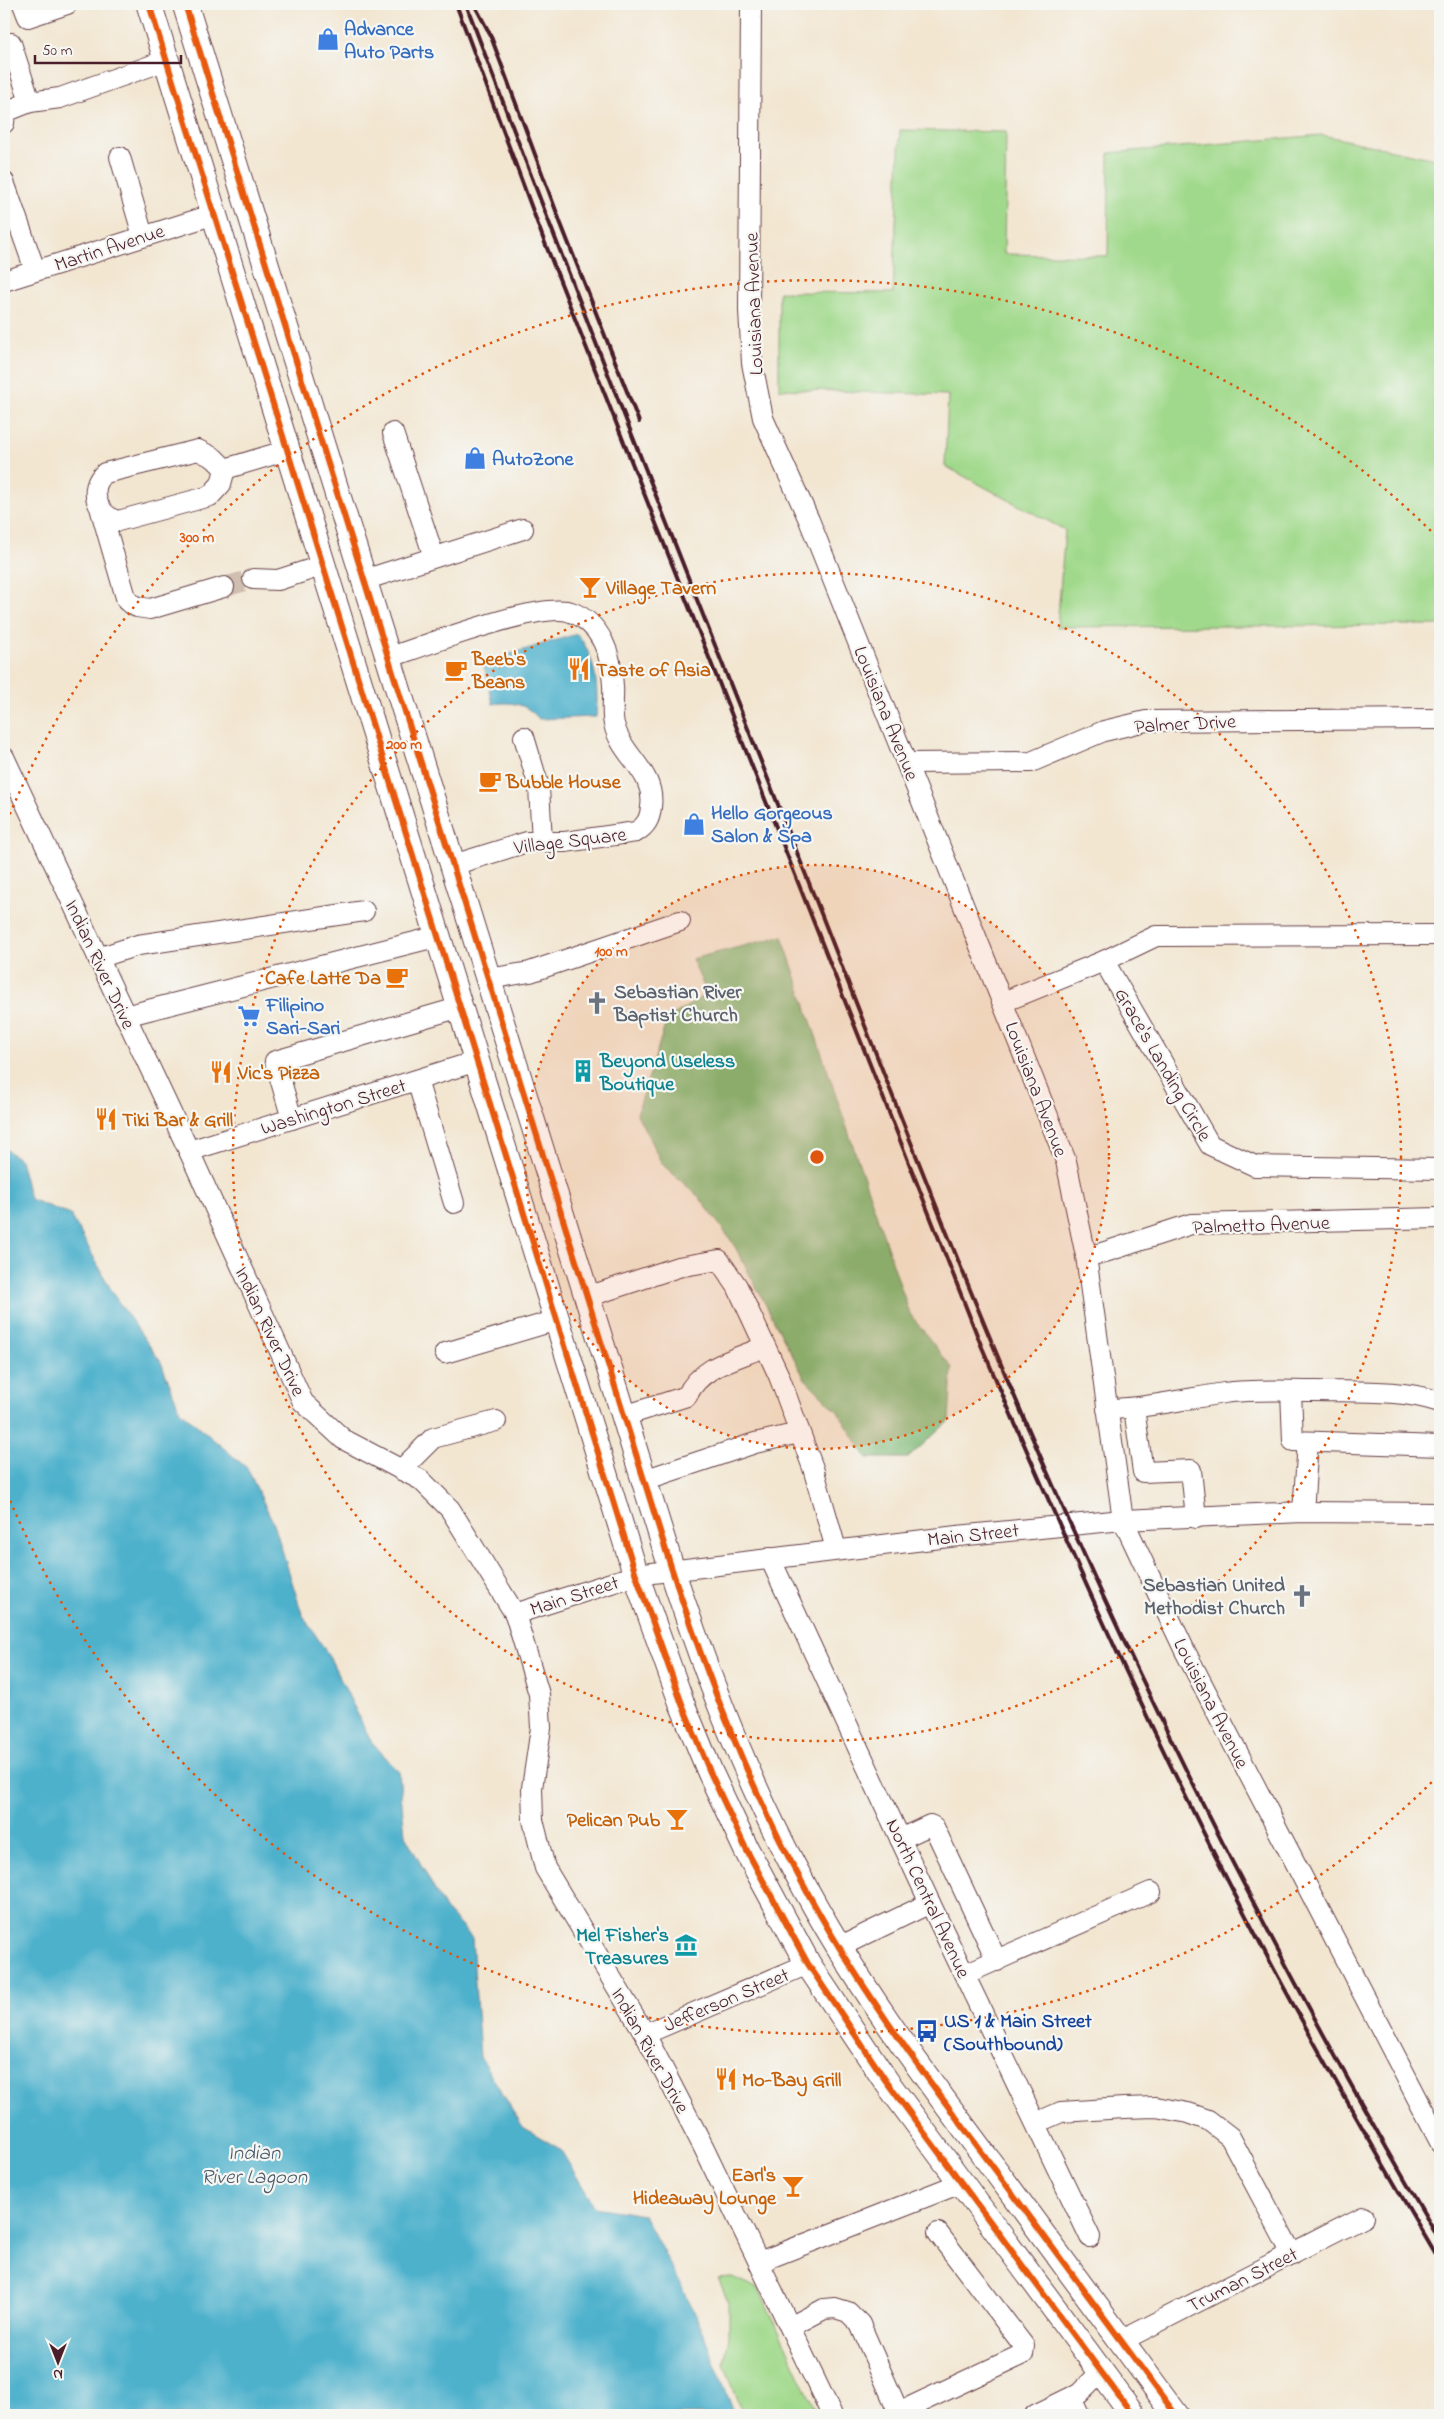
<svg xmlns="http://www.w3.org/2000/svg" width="1444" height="2419" font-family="'Indie Flower',sans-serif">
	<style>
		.green { fill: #a0d98b; stroke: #757c5b }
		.forest { fill: #80b977; stroke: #656c51 }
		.water { fill: #4db1cc; stroke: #4c687c }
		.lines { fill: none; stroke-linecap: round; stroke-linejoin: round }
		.minor-tunnel { stroke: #d0beb0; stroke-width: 20; stroke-dasharray: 20 10; stroke-linecap: butt }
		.minor-casing { stroke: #633d44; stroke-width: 22 }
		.major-casing { stroke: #633d44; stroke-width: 27 }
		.minor { stroke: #fff; stroke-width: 20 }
		.major { stroke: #fff; stroke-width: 25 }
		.rail { stroke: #4a1f2b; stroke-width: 4 }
		.cycleway-casing { stroke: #f6f6f2; stroke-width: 9 }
		.cycleway { stroke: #e8590c; stroke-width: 6 }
		.ring { fill: none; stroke: #e0560e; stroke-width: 2.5; stroke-dasharray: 2.5 5 }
		.labels { text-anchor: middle; stroke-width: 4.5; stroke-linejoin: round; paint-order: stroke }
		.shop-label { font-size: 20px; font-weight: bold; fill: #366cbe; stroke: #f6f6f2; text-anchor: start }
		.street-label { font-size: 20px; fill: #4a1f2b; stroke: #f6f6f2 }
		.food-label { font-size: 20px; font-weight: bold; fill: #c56008; stroke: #f6f6f2; text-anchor: start }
		.worship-label { font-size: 20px; font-weight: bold; fill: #5b616d; stroke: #f6f6f2; text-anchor: start }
		.culture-label { font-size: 20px; font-weight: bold; fill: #0d838f; stroke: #f6f6f2; text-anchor: start }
		.transit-label { font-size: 20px; font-weight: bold; fill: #164399; stroke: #f6f6f2; text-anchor: start }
		.water-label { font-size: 21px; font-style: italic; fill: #4b596b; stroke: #f6f6f2 }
		.centre { fill: #e0560e; stroke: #f6f6f2; stroke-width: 2.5 }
		.ring-label { font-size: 15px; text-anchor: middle; font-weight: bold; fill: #e0560e; stroke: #f6f6f2; stroke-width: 4.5; stroke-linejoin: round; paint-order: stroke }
	</style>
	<rect width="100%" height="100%" fill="#f6f6f2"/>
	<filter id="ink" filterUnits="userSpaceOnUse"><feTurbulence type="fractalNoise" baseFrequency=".02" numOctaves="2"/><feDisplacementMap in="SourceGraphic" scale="10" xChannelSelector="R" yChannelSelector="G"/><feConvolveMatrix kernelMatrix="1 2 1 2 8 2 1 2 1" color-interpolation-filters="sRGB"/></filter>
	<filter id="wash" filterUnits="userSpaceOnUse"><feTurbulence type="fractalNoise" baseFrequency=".0096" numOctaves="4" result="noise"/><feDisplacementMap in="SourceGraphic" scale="20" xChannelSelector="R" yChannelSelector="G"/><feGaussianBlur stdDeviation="1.12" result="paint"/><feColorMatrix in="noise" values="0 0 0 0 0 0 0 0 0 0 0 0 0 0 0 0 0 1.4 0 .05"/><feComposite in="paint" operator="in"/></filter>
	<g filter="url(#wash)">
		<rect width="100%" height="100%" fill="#f2e6d1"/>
		<g class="green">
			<polygon points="900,130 1006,132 1004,254 1108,256 1109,153 1322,135 1440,160 1440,625 1057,627 1065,530 945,466 948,395 779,389 779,292 893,293"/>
			<polygon points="732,2277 759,2289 818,2415 744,2415 724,2364 729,2336 729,2303 718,2278"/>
		</g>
		<polygon class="forest" points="782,936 910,1314 952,1368 949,1421 908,1458 867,1458 838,1412 805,1379 733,1243 699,1197 662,1164 637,1114 667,1019 707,994 692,959"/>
		<g class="water">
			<path d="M577 634C596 656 599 690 596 717L539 719C527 704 512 701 493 704L483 662Z"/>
			<polygon points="4,1148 20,1160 30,1199 71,1215 115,1297 161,1362 180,1411 247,1468 274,1524 302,1614 329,1656 371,1741 399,1772 405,1835 445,1909 472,1938 480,2057 523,2127 560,2149 595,2207 644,2215 695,2313 735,2415 4,2415"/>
		</g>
	</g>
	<g filter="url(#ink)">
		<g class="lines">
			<polyline class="minor-tunnel" points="224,587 253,579"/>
			<defs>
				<g id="minor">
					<polyline points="23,4 28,17 67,4"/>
					<polyline points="751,4 749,310 752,363 763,418 809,520 1066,1161 1086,1256 1123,1520 1185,1651 1440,2142"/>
					<polyline points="11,43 30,102"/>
					<polyline points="4,123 5,112 30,102 60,98 167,60"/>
					<polyline points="120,157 143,236"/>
					<polyline points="4,182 35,270"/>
					<polyline points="4,281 215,214"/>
					<polyline points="393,433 434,557"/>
					<path d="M198 450 214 458 225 469 221 484 210 496 118 521C97 515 87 488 105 473Z"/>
					<polyline points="225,469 288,450"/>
					<polyline points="101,511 127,601 137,607 150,609 224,587"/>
					<polyline points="253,579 278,580 324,565"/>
					<polyline points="364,580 523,529"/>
					<path d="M388 658C423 646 541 601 571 612 601 623 612 655 613 686 614 698 611 712 614 724 621 756 656 772 651 807 650 819 646 826 636 832L565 842H527L453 865"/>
					<polyline points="524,737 539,787 542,842"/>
					<polyline points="4,757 189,1151 303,1402 343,1439 421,1480 450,1509 515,1614 539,1694 541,1728 532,1788 533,1820 545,1868 645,2034 704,2148 832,2415"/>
					<polyline points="908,763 1031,762 1104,731 1146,721 1440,719"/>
					<polyline points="98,958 138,945 364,911"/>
					<polyline points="1104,961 1210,1145 1255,1166 1440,1169"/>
					<polyline points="488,979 530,972 680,921"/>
					<polyline points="1003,1002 1104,961 1156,936 1440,935"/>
					<polyline points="125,1016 439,936"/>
					<polyline points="417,1080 454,1203"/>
					<polyline points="292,1119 275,1061 461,1007"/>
					<polyline points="189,1151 477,1061"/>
					<polyline points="1086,1256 1102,1253 1191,1224 1440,1218"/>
					<polyline points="587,1297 678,1267 719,1260 737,1286 779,1376 813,1468 836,1549"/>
					<polyline points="445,1353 557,1320"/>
					<polyline points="1291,1391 1293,1441 1440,1446"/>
					<polyline points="1134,1408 1143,1472 1191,1470 1196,1518"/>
					<path d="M1107 1409C1147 1408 1185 1399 1224 1393 1254 1389 1286 1391 1316 1391 1357 1392 1401 1389 1440 1402"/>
					<path d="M624 1416 687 1396C700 1366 736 1359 764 1347"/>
					<polyline points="401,1470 433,1438 496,1421"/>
					<polyline points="644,1480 755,1443 799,1433"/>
					<polyline points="1303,1512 1308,1442"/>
					<polyline points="770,1558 930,1903 1090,2237"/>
					<polyline points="515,1614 636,1575 957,1536 1123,1520 1303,1512 1440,1513"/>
					<polyline points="900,1839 930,1825 934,1827 997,1961"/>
					<polyline points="839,1947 930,1903"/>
					<polyline points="965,1974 1151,1892"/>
					<polyline points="645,2034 808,1964"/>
					<polyline points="1036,2123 1061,2112 1124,2108 1156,2107 1188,2113 1208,2120 1230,2137 1292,2254"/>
					<polyline points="759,2262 961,2183"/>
					<polyline points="790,2327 824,2309 835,2308 848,2312 860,2324 899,2413"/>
					<polyline points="1121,2341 1363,2217"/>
					<polyline points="1071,2398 1079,2415"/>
					<polyline points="893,2415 1023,2354 1024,2346 938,2233"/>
					<polyline points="1035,2415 1080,2393 1101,2372"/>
				</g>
				<g id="major">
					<polyline points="149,4 636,1575 682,1704 710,1772 746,1849 808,1964 886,2081 1133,2415"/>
					<path d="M185 4 672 1570C706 1674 745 1777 797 1873 853 1980 924 2075 996 2171 1056 2253 1116 2334 1176 2415"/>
				</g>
			</defs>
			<use href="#minor" class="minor-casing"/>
			<use href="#major" class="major-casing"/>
			<use href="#minor" class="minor"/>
			<use href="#major" class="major"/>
			<g class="rail">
				<path d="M456 4 543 238 981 1345C1074 1561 1170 1777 1282 1984 1333 2078 1386 2170 1440 2262"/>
				<path d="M466 4C572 287 685 569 796 850 885 1075 970 1301 1069 1521 1179 1768 1304 2008 1440 2241"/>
				<polyline points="474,4 490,34 561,224 639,422"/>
			</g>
			<defs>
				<g id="cycleway">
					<polyline points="149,4 636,1575 682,1704 710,1772 746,1849 808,1964 886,2081 1133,2415"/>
					<path d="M185 4 672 1570C706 1674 745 1777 797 1873 853 1980 924 2075 996 2171 1056 2253 1116 2334 1176 2415"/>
				</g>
			</defs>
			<use href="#cycleway" class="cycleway-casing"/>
			<use href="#cycleway" class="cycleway"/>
		</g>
	</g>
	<circle cx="817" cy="1157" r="292" fill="#e0560e" fill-opacity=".12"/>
	<g class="ring">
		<circle cx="817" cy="1157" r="292"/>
		<circle cx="817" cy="1157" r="584"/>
		<path d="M1437 1777A877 877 0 0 1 4 1486M4 828A877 877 0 0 1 1437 537"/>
	</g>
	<defs>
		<symbol id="shop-bare" viewBox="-9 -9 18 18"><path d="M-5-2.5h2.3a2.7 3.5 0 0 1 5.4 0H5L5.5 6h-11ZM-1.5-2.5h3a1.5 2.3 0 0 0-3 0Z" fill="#3f7fe0" stroke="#f6f6f2" stroke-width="2.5" paint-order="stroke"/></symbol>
		<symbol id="bar-bare" viewBox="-9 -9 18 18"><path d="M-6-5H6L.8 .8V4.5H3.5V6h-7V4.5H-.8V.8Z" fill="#e8710a" stroke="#f6f6f2" stroke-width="2.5" paint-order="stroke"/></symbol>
		<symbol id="restaurant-bare" viewBox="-9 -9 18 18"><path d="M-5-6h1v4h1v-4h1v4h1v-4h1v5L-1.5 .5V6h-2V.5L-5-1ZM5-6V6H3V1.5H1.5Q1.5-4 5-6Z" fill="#e8710a" stroke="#f6f6f2" stroke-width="2.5" paint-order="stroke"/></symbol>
		<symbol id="cafe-bare" viewBox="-9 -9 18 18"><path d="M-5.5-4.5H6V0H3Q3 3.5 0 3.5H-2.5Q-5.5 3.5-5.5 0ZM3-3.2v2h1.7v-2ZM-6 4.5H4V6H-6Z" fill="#e8710a" stroke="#f6f6f2" stroke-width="2.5" paint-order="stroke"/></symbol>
		<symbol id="church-bare" viewBox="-9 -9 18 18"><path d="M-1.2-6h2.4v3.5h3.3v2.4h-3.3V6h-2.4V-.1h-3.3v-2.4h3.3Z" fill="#6b7280" stroke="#f6f6f2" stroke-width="2.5" paint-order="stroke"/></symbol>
		<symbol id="supermarket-bare" viewBox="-9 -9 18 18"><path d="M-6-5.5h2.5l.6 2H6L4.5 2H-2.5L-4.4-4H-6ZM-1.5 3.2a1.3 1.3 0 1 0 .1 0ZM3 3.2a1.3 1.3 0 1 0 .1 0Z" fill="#3f7fe0" stroke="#f6f6f2" stroke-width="2.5" paint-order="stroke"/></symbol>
		<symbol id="building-bare" viewBox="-9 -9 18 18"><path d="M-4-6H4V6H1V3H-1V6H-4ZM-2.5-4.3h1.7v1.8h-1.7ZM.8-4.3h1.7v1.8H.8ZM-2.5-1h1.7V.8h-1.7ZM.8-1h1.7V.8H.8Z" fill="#0f9aa8" stroke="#f6f6f2" stroke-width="2.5" paint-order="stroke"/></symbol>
		<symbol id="museum-bare" viewBox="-9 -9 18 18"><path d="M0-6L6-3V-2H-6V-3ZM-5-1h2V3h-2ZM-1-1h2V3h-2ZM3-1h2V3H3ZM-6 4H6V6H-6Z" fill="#0f9aa8" stroke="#f6f6f2" stroke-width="2.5" paint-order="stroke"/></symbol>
		<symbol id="bus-bare" viewBox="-9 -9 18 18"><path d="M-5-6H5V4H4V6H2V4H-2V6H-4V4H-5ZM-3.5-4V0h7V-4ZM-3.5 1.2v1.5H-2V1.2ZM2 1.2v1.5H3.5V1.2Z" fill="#1a4fb4" stroke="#f6f6f2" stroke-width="2.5" paint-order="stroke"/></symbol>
	</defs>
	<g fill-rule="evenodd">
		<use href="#shop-bare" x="312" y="23" width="32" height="32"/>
		<use href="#shop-bare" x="459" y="442" width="32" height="32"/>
		<use href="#bar-bare" x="574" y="571" width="32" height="32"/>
		<use href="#restaurant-bare" x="563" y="653" width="32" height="32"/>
		<use href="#cafe-bare" x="440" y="654" width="32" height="32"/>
		<use href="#cafe-bare" x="474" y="765" width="32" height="32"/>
		<use href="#shop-bare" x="678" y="808" width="32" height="32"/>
		<use href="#cafe-bare" x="381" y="961" width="32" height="32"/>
		<use href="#church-bare" x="581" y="987" width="32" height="32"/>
		<use href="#supermarket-bare" x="233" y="1000" width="32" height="32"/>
		<use href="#building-bare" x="567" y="1055" width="32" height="32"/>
		<use href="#restaurant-bare" x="205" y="1056" width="32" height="32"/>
		<use href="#restaurant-bare" x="90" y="1103" width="32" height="32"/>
		<use href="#church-bare" x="1286" y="1580" width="32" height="32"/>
		<use href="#bar-bare" x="661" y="1803" width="32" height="32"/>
		<use href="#museum-bare" x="670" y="1929" width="32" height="32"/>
		<use href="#bus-bare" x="911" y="2015" width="32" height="32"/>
		<use href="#restaurant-bare" x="710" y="2063" width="32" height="32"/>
		<use href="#bar-bare" x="777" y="2170" width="32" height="32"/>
	</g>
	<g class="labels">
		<g class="shop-label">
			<text x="344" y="35">Advance<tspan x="344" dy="23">Auto Parts</tspan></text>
			<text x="492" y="465">AutoZone</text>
			<text x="711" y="819">Hello Gorgeous<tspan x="711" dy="23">Salon &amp; Spa</tspan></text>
			<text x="266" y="1011">Filipino<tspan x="266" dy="23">Sari-Sari</tspan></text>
		</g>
		<g class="street-label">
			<text transform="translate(109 247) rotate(-18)" y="7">Martin Avenue</text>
			<text transform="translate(753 304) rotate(-92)" y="7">Louisiana Avenue</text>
			<text transform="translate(887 713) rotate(68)" y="7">Louisiana Avenue</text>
			<text transform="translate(1185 723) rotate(-3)" y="7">Palmer Drive</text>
			<text transform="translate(570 840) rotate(-7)" y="7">Village Square</text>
			<text transform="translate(101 964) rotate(65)" y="7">Indian River Drive</text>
			<text transform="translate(1164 1064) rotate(60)" y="7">Grace's Landing Circle</text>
			<text transform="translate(1037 1089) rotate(69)" y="7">Louisiana Avenue</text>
			<text transform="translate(333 1106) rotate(-17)" y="7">Washington Street</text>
			<text transform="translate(1261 1224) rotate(-2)" y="7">Palmetto Avenue</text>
			<text transform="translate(271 1331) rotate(65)" y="7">Indian River Drive</text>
			<text transform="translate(973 1534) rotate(-6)" y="7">Main Street</text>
			<text transform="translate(574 1595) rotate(-18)" y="7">Main Street</text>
			<text transform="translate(1212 1703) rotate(63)" y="7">Louisiana Avenue</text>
			<text transform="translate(929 1898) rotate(65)" y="7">North Central Avenue</text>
			<text transform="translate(726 1999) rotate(-23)" y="7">Jefferson Street</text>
			<text transform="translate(651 2050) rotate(61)" y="7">Indian River Drive</text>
			<text transform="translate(1242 2279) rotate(-27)" y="7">Truman Street</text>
		</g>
		<g class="food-label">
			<text x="606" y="594">Village Tavern</text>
			<text x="472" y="665">Beeb's<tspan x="472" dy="23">Beans</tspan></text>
			<text x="596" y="676">Taste of Asia</text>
			<text x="506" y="788">Bubble House</text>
			<text x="381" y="984" text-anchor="end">Cafe Latte Da</text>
			<text x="238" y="1079">Vic's Pizza</text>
			<text x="122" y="1126">Tiki Bar &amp; Grill</text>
			<text x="660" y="1826" text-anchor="end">Pelican Pub</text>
			<text x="742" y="2086">Mo-Bay Grill</text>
			<text x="776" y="2181" text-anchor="end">Earl's<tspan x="776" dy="23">Hideaway Lounge</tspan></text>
		</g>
		<g class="worship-label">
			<text x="614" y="998">Sebastian River<tspan x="614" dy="23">Baptist Church</tspan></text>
			<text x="1285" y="1591" text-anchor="end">Sebastian United<tspan x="1285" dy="23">Methodist Church</tspan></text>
		</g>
		<g class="culture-label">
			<text x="600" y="1067">Beyond Useless<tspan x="600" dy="23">Boutique</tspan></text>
			<text x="669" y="1941" text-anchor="end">Mel Fisher's<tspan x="669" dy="23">Treasures</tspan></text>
		</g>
		<g class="transit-label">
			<text x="944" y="2027">US 1 &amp; Main Street<tspan x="944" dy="23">(Southbound)</tspan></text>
		</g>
		<g class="water-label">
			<text x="254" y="2159">Indian<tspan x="254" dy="24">River Lagoon</tspan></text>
		</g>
	</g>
	<circle cx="817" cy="1157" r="8" class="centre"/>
	<g class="ring-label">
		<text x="197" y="542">300 m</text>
		<text x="404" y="749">200 m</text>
		<text x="611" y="956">100 m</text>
	</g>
	<rect width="1444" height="2419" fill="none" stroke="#f6f6f2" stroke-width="20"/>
	<g transform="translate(58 2362) rotate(180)" stroke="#f6f6f2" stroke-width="4" paint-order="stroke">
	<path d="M0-4L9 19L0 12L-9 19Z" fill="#4a1f2b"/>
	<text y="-8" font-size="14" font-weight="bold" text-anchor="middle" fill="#4a1f2b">N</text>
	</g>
	<path d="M35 55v8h146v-8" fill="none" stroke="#4a1f2b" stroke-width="2.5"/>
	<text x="42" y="55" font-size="15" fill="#4a1f2b" stroke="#f6f6f2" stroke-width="4" paint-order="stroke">50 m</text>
</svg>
